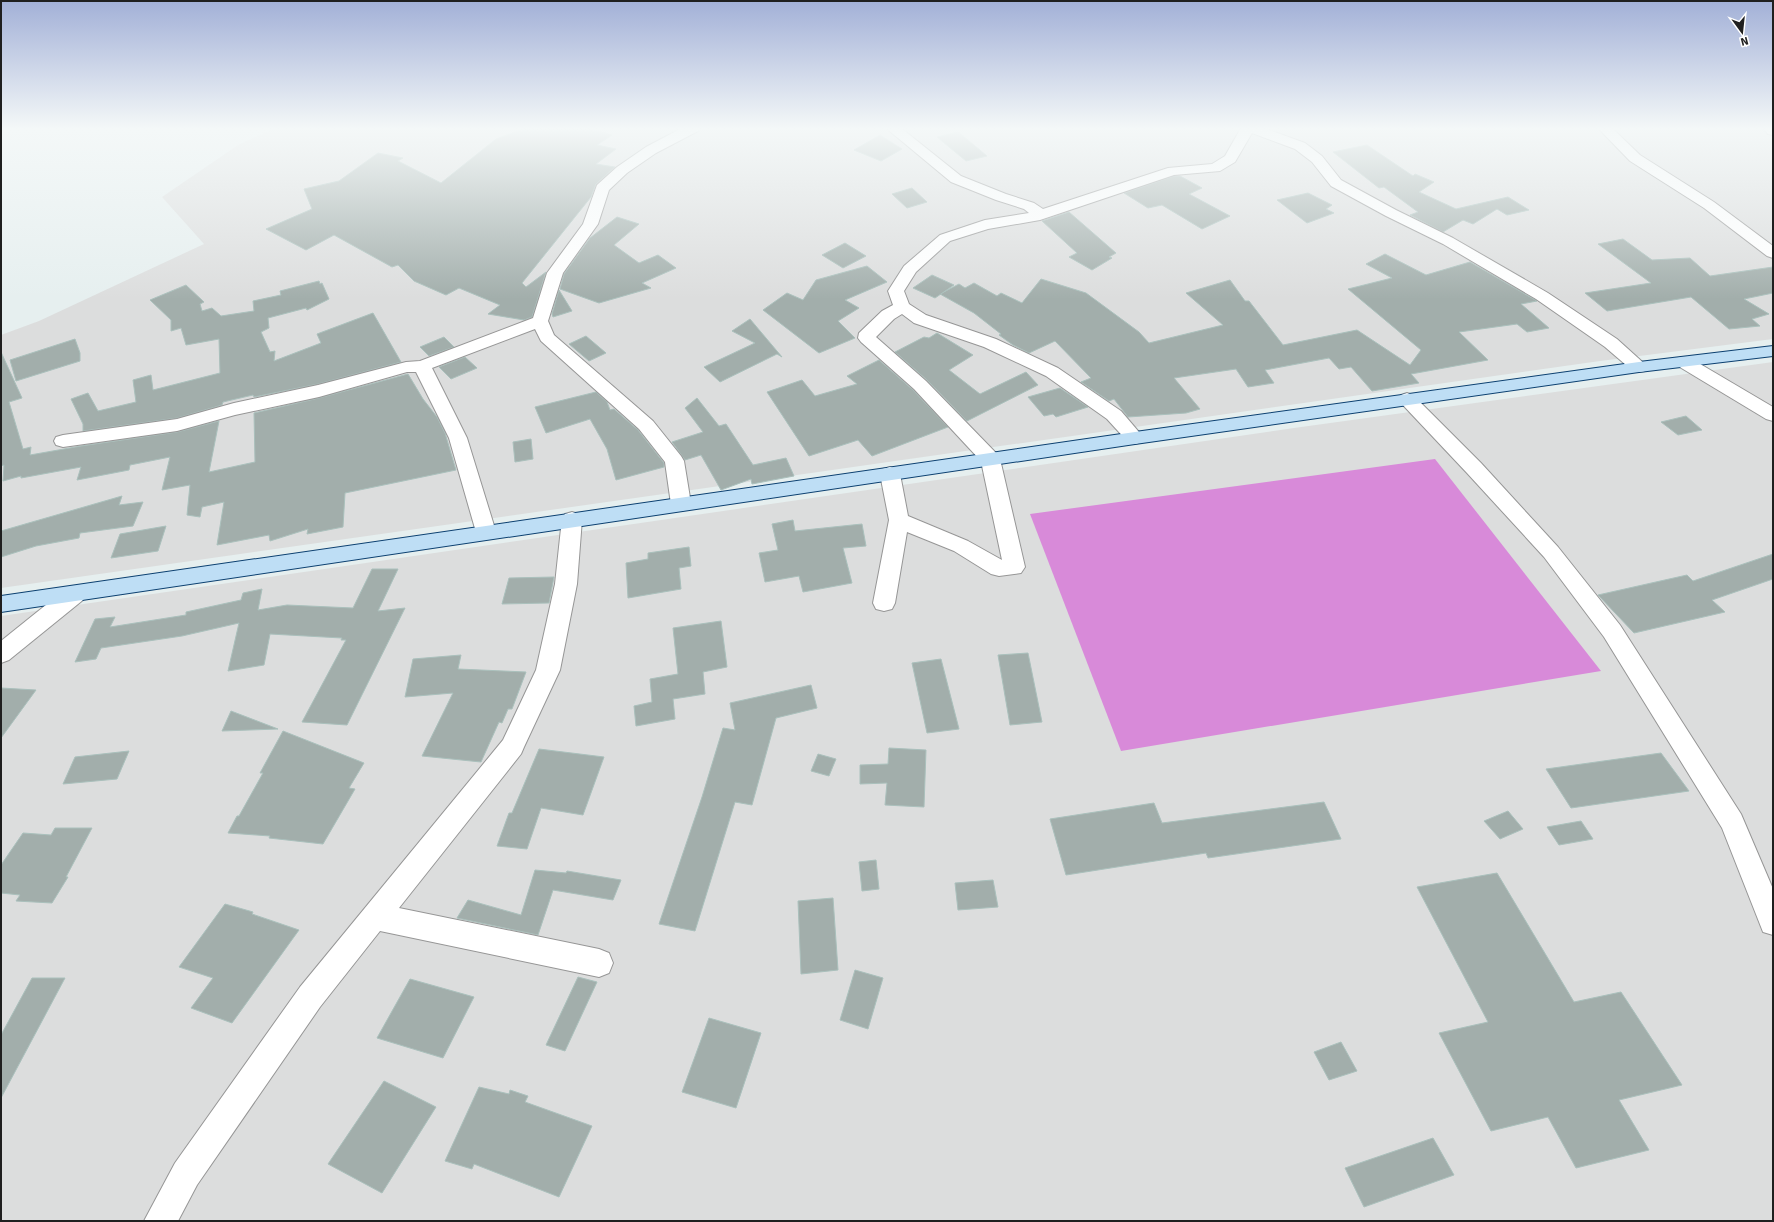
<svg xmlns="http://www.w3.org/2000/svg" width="1774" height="1222" font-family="Signika,sans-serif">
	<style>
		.residential { fill: #dcdddd }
		.pitch { fill: #d88ad9 }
		.building { fill: #a2aeab; stroke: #aac0bc }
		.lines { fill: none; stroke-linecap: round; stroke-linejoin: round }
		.minor-casing { stroke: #969696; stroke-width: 2 }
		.secondary-casing { stroke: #0c4070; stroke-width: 2 }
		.minor { fill: #fff; fill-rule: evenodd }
		.secondary { fill: #bedef5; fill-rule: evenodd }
	</style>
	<rect width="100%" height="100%" fill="#e6efef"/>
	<g class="residential">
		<polygon points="275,128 1773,128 1773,339 1600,361 1,588 1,335 39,321 204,244 162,197 238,145"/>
		<polygon points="1773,362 1773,1221 1,1221 1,616 1294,428"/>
	</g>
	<polygon class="pitch" points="1435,459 1601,671 1121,751 1030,514"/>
	<g class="building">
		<polygon points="526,128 587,128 612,135 597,145 616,149 596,164 615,167 596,184 591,197 522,283 526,287 546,272 532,317 524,320 488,314 500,305 459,288 446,295 414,281 398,265 392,267 334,235 306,250 266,229 312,209 304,189 339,181 378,153 403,158 398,161 441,183 496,139"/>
		<polygon points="958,132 962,135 987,156 966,161 937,137"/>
		<polygon points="880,135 902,149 881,161 854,150"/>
		<polygon points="1367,145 1413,176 1415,174 1434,182 1419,192 1456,209 1508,197 1529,210 1507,215 1497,209 1473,224 1463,220 1443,232 1410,215 1418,212 1384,187 1379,188 1333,152"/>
		<polygon points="1174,176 1180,176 1202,188 1189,194 1230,216 1202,229 1162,205 1148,208 1124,193"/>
		<polygon points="912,188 927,202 907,208 892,194"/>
		<polygon points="1308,193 1332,205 1326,209 1334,213 1307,223 1277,200"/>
		<polygon points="1069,212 1116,253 1109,257 1112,258 1092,270 1069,257 1077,253 1042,221"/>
		<polygon points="617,217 639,224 614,245 639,263 658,255 676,268 642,283 651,288 599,303 560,289 564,274 590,238"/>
		<polygon points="1623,239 1652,260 1690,258 1710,276 1773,267 1773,293 1744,299 1769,314 1752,319 1760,326 1729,329 1691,297 1607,311 1585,293 1651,283 1598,244"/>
		<polygon points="845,243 866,256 843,268 822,255"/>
		<polygon points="1385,254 1426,275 1470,262 1537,301 1521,304 1549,328 1527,332 1517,324 1459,332 1488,360 1411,374 1419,383 1372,391 1351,367 1339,369 1329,358 1265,370 1274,383 1248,387 1236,369 1174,378 1200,409 1186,413 1128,417 1114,399 1109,401 1081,382 1091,378 1055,341 1029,353 1013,345 999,335 1001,334 974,313 940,294 959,284 965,288 974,283 997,296 1001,293 1022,303 1041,279 1086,293 1139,332 1149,343 1223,325 1186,293 1230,280 1245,301 1249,301 1283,345 1357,330 1410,365 1421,350 1348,289 1392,278 1366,264"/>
		<polygon points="867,266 887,282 845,300 859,308 838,321 855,338 819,353 763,310 787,293 803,300 816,280"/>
		<polygon points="932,275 954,285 935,298 913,288"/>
		<polygon points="319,281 320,284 322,283 329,299 307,310 306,308 268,318 269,328 261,332 270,352 275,351 274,361 321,343 317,334 373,313 401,362 318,384 254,397 253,395 223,402 222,405 177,418 83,431 83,424 71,399 88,393 98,411 136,402 133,380 151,375 153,390 220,373 219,339 186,345 181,328 171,331 171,320 150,300 186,285 204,302 200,304 202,311 212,308 221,316 254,311 253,301 281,295 280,291"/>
		<polygon points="559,290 572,311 553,317 552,314"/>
		<polygon points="750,319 782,357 777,354 720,382 704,367 755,343 732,331"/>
		<polygon points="937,333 973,355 949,370 980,394 1026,372 1038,385 967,421 927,380 895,352 924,337 929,338"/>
		<polygon points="586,336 606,353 589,361 569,344"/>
		<polygon points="444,337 454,347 429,356 420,347"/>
		<polygon points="75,339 80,353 80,361 16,381 10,360"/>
		<polygon points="1,352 22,398 9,402 23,449 31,447 30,455 81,446 177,432 219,421 209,472 255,462 254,413 319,398 408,374 423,399 437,417 445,433 456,470 345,493 343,527 307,534 308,529 270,541 269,535 217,545 224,502 202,507 200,517 187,515 190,485 162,490 170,457 130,465 129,470 77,480 81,467 21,478 21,476 3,481 4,465 1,466"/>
		<polygon points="465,357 477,368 451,379 439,367"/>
		<polygon points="879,360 913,390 948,427 872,456 858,440 809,456 767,392 802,380 815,396 857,384 847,376"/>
		<polygon points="1060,388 1088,407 1056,417 1053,414 1044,416 1028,397"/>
		<polygon points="596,392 607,402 610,410 614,409 638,430 664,463 664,467 616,480 607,449 590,419 546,433 535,407"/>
		<polygon points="697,398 719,426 726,424 753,465 786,458 794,476 752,484 751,479 721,490 701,455 685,460 672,442 703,432 685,408"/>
		<polygon points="1686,416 1702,430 1678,435 1661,422"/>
		<polygon points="531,439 533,459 515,462 513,442"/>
		<polygon points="122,496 119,505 143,502 133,526 80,533 79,538 36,546 1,557 1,531"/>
		<polygon points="793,520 795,531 862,524 866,546 843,548 852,583 803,592 799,576 765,582 759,553 778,550 772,524"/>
		<polygon points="166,526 158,551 111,558 120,534"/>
		<polygon points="689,547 691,566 679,568 681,589 628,598 626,563 648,559 648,553"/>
		<polygon points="1773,554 1773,579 1712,600 1725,612 1634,633 1598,595 1687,575 1693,581"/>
		<polygon points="372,569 398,569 378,611 405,608 347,725 302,722 346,640 341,640 342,638 270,634 264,665 228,671 239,623 182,636 101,648 96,659 75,662 95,619 115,617 110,627 186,615 186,612 241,600 243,593 262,589 258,610 287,605 353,608"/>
		<polygon points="554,577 549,603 502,604 509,578"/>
		<polygon points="721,621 727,667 703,672 705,694 673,699 675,719 636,726 634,706 652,702 650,679 678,674 673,628"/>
		<polygon points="1028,653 1042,722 1010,725 998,655"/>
		<polygon points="461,655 458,669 526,672 512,709 508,709 502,723 499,722 481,762 422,756 453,693 405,697 413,659"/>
		<polygon points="941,659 959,729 927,733 912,663"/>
		<polygon points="811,685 817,708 776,718 752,805 735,802 695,931 659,924 702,797 723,728 735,730 730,703"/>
		<polygon points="1,688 36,690 1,738"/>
		<polygon points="231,711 278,729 222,731"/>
		<polygon points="283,731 364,763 349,788 355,789 323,844 269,838 270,836 228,833 237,816 239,816 263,773 260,773"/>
		<polygon points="889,748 926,750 924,807 885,805 887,783 860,784 860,765 888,764"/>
		<polygon points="539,749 604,757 583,815 541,808 527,849 497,846 509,813 512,813"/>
		<polygon points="129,751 117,779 63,784 75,757"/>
		<polygon points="1661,753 1689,791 1571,808 1546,769"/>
		<polygon points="818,754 836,759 829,776 811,771"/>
		<polygon points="1324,802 1341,839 1208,858 1206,853 1066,875 1050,819 1154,803 1162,823"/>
		<polygon points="1508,811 1523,829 1500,839 1484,821"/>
		<polygon points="1581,821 1593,839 1559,845 1547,827"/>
		<polygon points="55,828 92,828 66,877 68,877 52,903 16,901 20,895 1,893 1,865 23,833 51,835"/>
		<polygon points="876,860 879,889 862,891 859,862"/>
		<polygon points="535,870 566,873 567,871 621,880 613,900 553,890 538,935 457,918 468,900 521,915"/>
		<polygon points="1497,873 1574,1002 1621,992 1682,1085 1619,1100 1649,1150 1576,1168 1548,1117 1491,1131 1439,1033 1488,1022 1417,887"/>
		<polygon points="993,880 998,907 958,910 955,883"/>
		<polygon points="833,898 838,970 801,974 798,901"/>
		<polygon points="225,904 253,912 252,914 299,930 232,1023 191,1008 213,978 179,967"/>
		<polygon points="855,970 883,978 868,1029 840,1020"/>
		<polygon points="578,977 597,982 565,1051 546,1045"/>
		<polygon points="32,978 65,978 1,1098 1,1035"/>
		<polygon points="410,979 474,997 443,1058 377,1038"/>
		<polygon points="709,1018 761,1033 736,1108 682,1092"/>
		<polygon points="1341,1042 1357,1071 1329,1080 1314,1052"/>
		<polygon points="384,1081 436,1107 382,1193 328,1164"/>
		<polygon points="479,1087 509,1094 510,1090 528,1096 525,1102 592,1126 559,1197 474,1164 472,1169 445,1161"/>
		<polygon points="1433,1138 1454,1175 1364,1207 1345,1168"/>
	</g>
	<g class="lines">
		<defs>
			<g id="minor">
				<polygon points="682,128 699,128 698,131 656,153 627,173 609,190 598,224 563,273 548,321 554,335 653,421 681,456 684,461 691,504 688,509 681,511 674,509 671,504 665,462 639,429 541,341 535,329 432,368 467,438 496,532 493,537 486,539 479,537 476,532 449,438 416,372 407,372 319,397 235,415 177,431 63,447 56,445 54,441 56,437 63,435 177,419 234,403 318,385 406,362 420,361 533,318 547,273 583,224 597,185 617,167 646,147"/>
				<polygon points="886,128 901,128 961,176 1006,194 1034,203 1043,209 1168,168 1212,164 1225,156 1241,128 1264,128 1305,143 1322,156 1341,180 1396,210 1453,238 1548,293 1617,339 1648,367 1645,371 1639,372 1633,371 1605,347 1536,299 1443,244 1386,216 1331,186 1312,162 1295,149 1252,133 1235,162 1220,171 1174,175 1040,220 988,229 950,241 916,272 904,291 909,304 926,315 996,339 1058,368 1121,411 1144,438 1142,442 1135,444 1128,442 1107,419 1046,376 984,347 914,323 902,314 894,319 876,337 926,381 997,454 1000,459 1025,567 1021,573 999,576 991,574 954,551 907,532 895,603 892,609 884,611 876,609 873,603 889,520 880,474 883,469 890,467 897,469 900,474 908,516 968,541 1002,560 981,461 914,389 861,342 858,338 859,333 882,311 893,305 888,291 904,266 940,235 985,220 1029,213 1024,209 996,200 951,182"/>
				<polygon points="1598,128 1612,128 1640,155 1714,202 1773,246 1773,258 1767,256 1704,208 1630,161"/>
				<polygon points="1763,128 1773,128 1773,135 1768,134"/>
				<polygon points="1684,357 1690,358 1773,407 1773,421 1766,419 1678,366 1675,362 1678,358"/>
				<polygon points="1407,393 1413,395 1481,463 1558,547 1620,625 1741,814 1773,889 1773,935 1763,932 1722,828 1604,637 1544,557 1467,473 1401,403 1398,399 1401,395"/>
				<polygon points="572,512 579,514 582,519 577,584 560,670 524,747 521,754 399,908 599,949 609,953 613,963 609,973 599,977 380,931 320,1007 197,1185 178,1221 144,1221 175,1163 300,987 503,740 536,670 555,584 562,519 565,514"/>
				<polygon points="75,586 83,588 86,594 83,600 9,660 1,663 1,641 67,588"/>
			</g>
			<polygon id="secondary" points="1773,346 1773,356 1639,372 1135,444 1,612 1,596 1135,432 1639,362"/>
		</defs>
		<use href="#minor" class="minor-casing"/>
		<use href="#secondary" class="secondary-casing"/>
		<use href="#minor" class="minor"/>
		<use href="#secondary" class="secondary"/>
	</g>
	<linearGradient id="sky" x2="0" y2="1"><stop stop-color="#a2b0d7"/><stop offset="0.43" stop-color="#f4f8f8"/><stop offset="1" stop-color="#f4f8f8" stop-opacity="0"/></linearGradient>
	<rect width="1774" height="299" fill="url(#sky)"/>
	<rect width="1774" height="1222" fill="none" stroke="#1f1f1f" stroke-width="4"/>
	<g transform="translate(1742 32) rotate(165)" stroke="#ffffff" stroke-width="3" paint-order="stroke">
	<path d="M0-3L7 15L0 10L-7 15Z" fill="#1f1f1f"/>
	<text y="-6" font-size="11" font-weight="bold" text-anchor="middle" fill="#1f1f1f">N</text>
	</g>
</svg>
